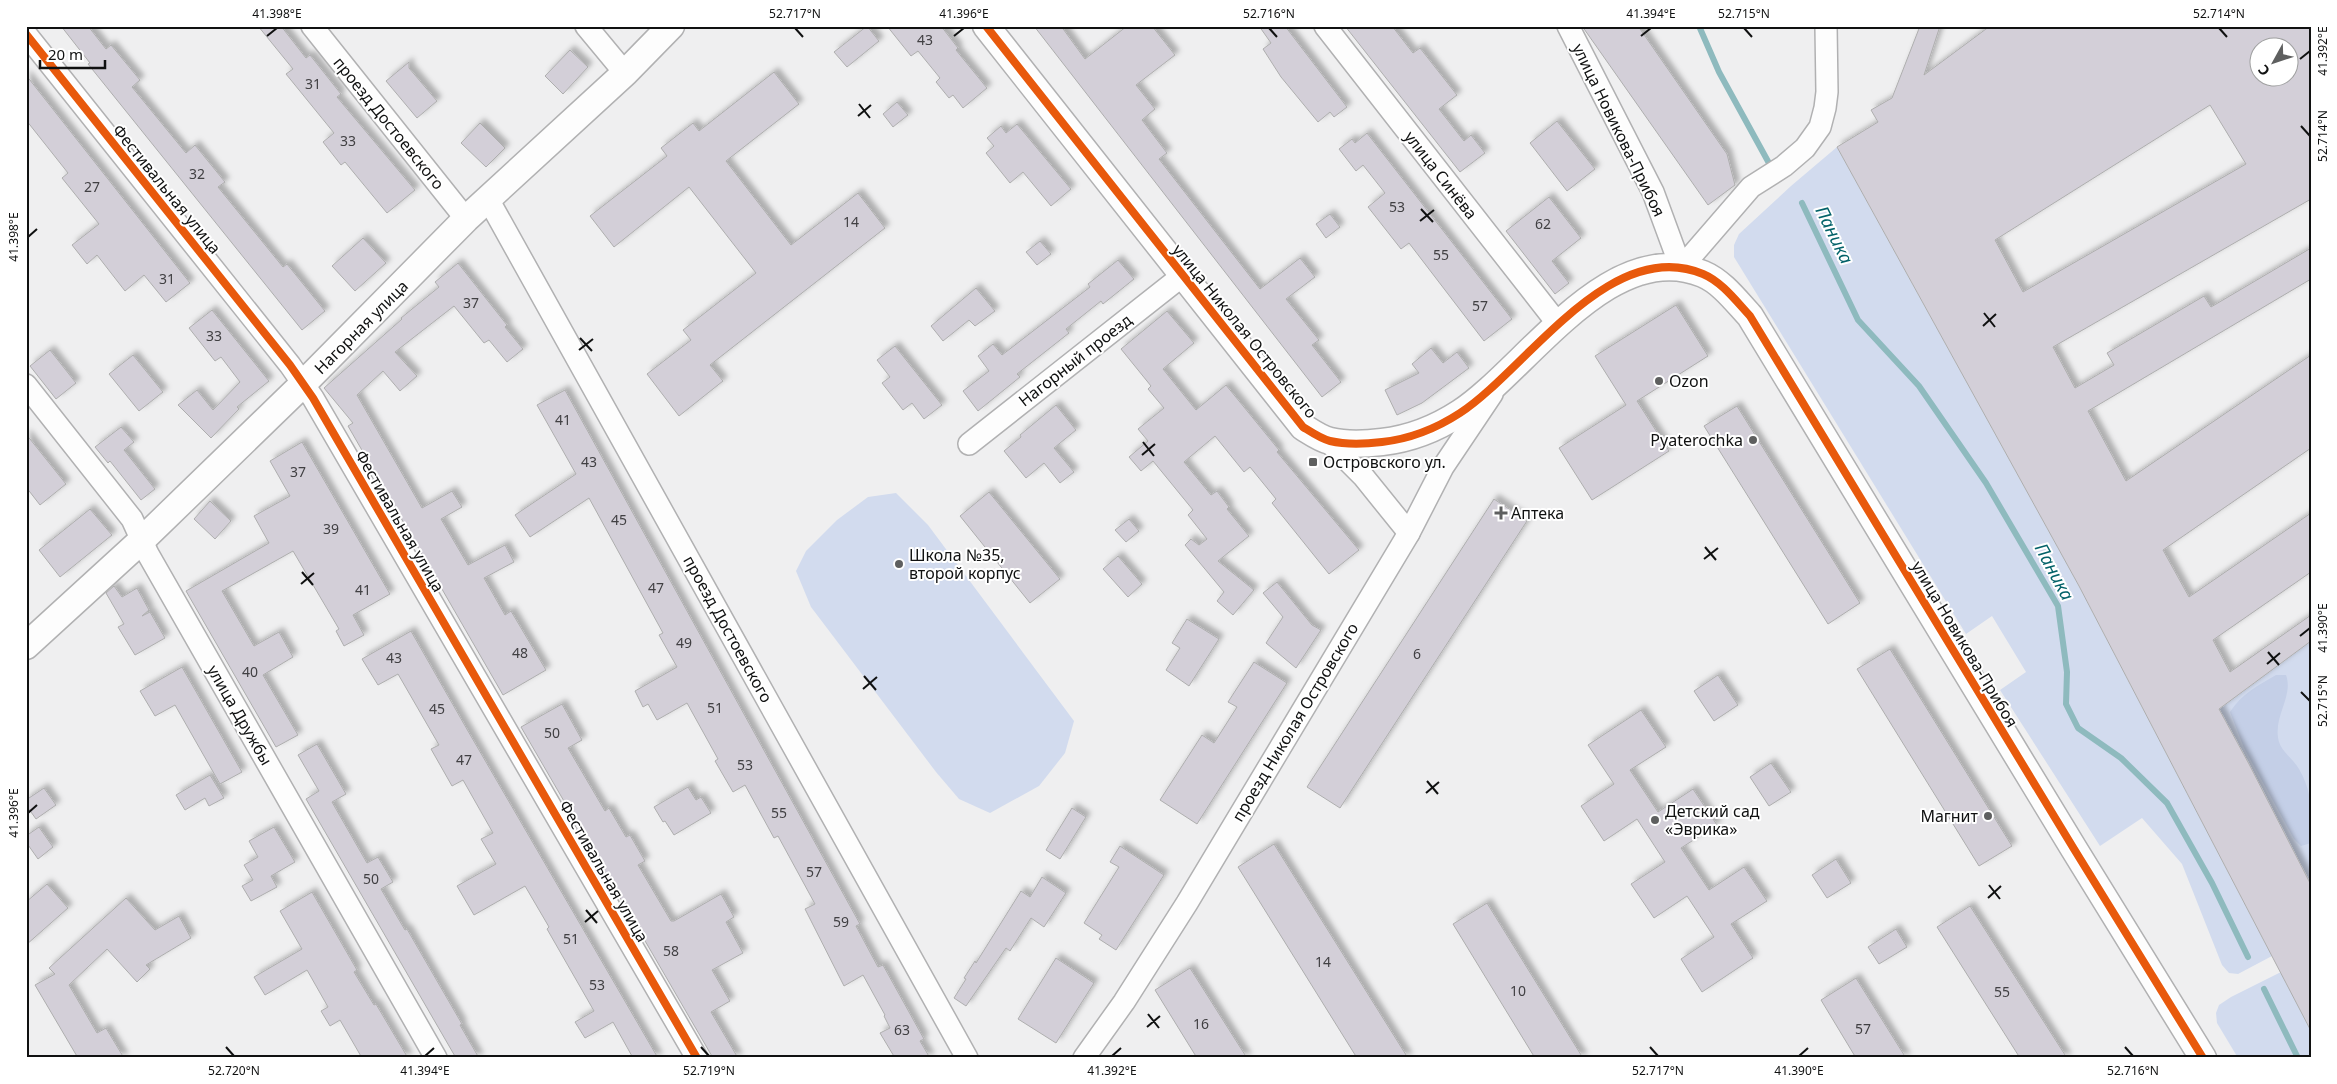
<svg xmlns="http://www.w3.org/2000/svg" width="2337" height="1084" font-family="'Noto Sans',sans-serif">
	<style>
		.green { fill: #d2dbee }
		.forest { fill: #c4cfe7 }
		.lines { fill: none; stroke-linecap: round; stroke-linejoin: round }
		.stream { stroke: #8ebabe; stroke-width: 6 }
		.building { fill: #d3cfd8; stroke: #aeaeae; fill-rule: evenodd; filter: url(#shadow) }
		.minor-casing { stroke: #b1b1b2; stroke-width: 24 }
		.tertiary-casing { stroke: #b1b1b2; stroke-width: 29 }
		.minor { stroke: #fdfdfd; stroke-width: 21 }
		.tertiary { stroke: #fdfdfd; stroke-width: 26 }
		.cycleway-casing { stroke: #fff; stroke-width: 11 }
		.cycleway { stroke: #e8590c; stroke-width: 8 }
		.ticks { fill: none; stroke: #101111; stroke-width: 2 }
		.poi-dot { fill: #5e5f5f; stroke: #fff; stroke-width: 2 }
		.labels { text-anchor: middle; stroke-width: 4; stroke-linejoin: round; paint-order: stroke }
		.number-label { font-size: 14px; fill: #414043 }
		.street-label { font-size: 16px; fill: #101111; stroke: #fff }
		.poi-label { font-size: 16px; fill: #101111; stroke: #fff; text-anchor: start }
		.water-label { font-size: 18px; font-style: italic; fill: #036269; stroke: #fff }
		.neatline { fill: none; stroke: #101111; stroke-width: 2 }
		.ticks-label { font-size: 12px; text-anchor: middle; fill: #101111 }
	</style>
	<defs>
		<filter id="shadow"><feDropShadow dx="4.5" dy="-4.5" stdDeviation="2.5" flood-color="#0004"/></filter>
	</defs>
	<rect width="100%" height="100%" fill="#efeff0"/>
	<g class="green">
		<polygon points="1837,147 2079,586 2272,956 2238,974 2229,973 2222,965 2182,864 2142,818 2100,846 2000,690 2026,672 1992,616 1966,634 1734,257 1734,245 1739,234 1791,186"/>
		<polygon points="896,493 928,525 1074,721 1065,753 1039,786 990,813 959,799 936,772 811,607 796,571 806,551 837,520 868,497"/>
		<polygon points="2311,641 2311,885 2249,764 2219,709"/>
		<polygon points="2281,972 2311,1031 2311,1058 2238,1058 2217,1023 2216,1013 2219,1005 2231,997"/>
	</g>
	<path class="forest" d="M2276 675H2286C2294 697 2272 717 2279 742 2282 752 2294 760 2299 769 2314 795 2311 815 2311 843L2301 846 2294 839 2244 748 2230 712C2241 694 2259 685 2276 675Z"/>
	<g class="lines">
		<g class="stream">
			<polyline points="1699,26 1719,72 1770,165"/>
			<polyline points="1802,203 1858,320 1919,386 1986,483 2058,606 2067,672 2066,704 2078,728 2121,758 2167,803 2212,883 2248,957"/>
			<polyline points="2264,989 2298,1058"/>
		</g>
	</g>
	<g class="building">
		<polygon points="61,26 88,26 106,49 111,45 140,80 132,87 186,153 195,145 225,182 218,187 283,267 287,264 325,311 302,330 88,64 90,63"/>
		<polygon points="258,26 281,26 306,58 310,55 341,94 337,97 415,190 387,213 345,162 341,165 323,142 334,133 286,74 293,69"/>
		<polygon points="867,26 879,41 847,67 834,52"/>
		<polygon points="887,26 941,26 958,48 956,50 987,88 963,108 953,95 949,98 936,82 940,78 918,51 911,56"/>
		<polygon points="1034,26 1061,26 1085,59 1127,26 1152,26 1175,55 1136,85 1155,109 1142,120 1167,153 1159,159 1260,289 1300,258 1315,277 1286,299 1319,340 1312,345 1341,382 1322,397"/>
		<polygon points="1259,26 1285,26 1347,107 1334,117 1330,112 1318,122 1281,77 1263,49 1271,43"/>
		<polygon points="1345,26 1392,26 1413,53 1420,48 1457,95 1439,109 1464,141 1471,135 1485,153 1460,172"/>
		<polygon points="1582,26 1638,26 1727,154 1735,185 1708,205"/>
		<path d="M1920 26H1940L1924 75 1990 26H2311V199L2053 347 2075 388 2114 365 2107 353 2204 296 2211 307 2311 248V279L2088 411 2126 481 2311 355V448L2163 550 2189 597 2311 513V572L2213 640 2230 672 2311 615V641L2219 709 2249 764 2311 885V1031L2079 586 1837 147 1878 122 1871 110 1892 98ZM2260 48H2290V78H2260ZM2210 105 2246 164 2023 292 1995 240Z"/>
		<polygon points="570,50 588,67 563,94 545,76"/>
		<polygon points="409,62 409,68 437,101 417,118 386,81"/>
		<polygon points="774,72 799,104 726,161 791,245 858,193 885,228 710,365 723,381 679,416 647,374 691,340 683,330 756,273 689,187 614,247 590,216 667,156 661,148 693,123 699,131"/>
		<polygon points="26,75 190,283 166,302 144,275 125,291 97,255 87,264 72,245 99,224 62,178 68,173 26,120"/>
		<polygon points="897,102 908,115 893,127 883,114"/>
		<polygon points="1557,121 1595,169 1567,191 1530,143"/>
		<polygon points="480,123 505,148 486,167 461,143"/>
		<polygon points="1017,124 1071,189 1051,206 1023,172 1010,183 986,153 994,146 987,138 1001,126 1006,133"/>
		<polygon points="1367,133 1512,319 1484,341 1409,243 1401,249 1368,207 1385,193 1363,165 1356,171 1339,149 1352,139 1355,143"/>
		<polygon points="1549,197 1581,238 1552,261 1569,283 1555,294 1506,231"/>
		<polygon points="1330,214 1340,227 1326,238 1316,224"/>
		<polygon points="363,238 386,263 355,291 332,266"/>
		<polygon points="1040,241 1051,254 1037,265 1026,252"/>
		<polygon points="1118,260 1134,279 1103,304 1101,301 1066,329 1069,333 1017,374 1020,377 978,411 963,391 989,371 978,356 993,344 1002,355 1090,287 1088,284"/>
		<polygon points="458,263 507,325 505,327 523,349 507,362 489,340 484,343 454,306 395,352 417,376 400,391 383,371 357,395 422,508 452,491 462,507 441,519 468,565 505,545 514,562 484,578 505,615 511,611 546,670 503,695 348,426 353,423 324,388 402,319 401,318 439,287 435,282"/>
		<polygon points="976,288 995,311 975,326 969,320 943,341 931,326"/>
		<polygon points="1676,305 1708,356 1637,401 1669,451 1592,500 1559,448 1626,405 1595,356"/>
		<polygon points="212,310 269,381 237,407 239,409 211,438 178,405 197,390 213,410 240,382 221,357 215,361 189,328"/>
		<polygon points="1167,311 1194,343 1163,369 1196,410 1226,385 1279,450 1277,452 1359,550 1329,574 1272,503 1276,499 1250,467 1244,472 1215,436 1184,462 1211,495 1217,491 1229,507 1227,509 1249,536 1218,561 1254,590 1233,615 1217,601 1224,592 1185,545 1191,539 1199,545 1207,539 1188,515 1193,510 1153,461 1141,471 1129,457 1148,441 1138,429 1164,408 1148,389 1151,386 1121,349"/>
		<polygon points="895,346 942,405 924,419 912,403 903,410 882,383 890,377 877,360"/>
		<polygon points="1431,348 1443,363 1457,352 1469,368 1422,403 1397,415 1385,390 1419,373 1412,364"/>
		<polygon points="50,350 76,383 56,399 30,366"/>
		<polygon points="133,355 163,392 139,411 109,374"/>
		<polygon points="565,390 860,924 856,926 878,967 883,965 924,1039 920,1041 930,1058 895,1058 880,1033 890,1028 884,1016 885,1015 863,975 844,986 805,909 815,904 778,836 774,838 745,785 733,792 715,761 718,759 687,703 657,720 648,704 643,707 635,691 677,667 659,635 663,633 589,498 530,537 515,515 576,474 537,405"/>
		<polygon points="1056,405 1076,430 1054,448 1074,472 1060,483 1044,463 1026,478 1004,451 1021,437 1020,435"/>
		<polygon points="1737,406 1860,603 1828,624 1704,426"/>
		<polygon points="121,427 134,442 124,450 155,489 141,500 110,461 108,463 95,447"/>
		<polygon points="26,434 66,484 40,505 26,487"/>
		<polygon points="302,442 390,594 353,615 364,635 344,646 336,631 339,629 293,551 222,591 254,646 279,632 293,657 263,675 298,735 276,747 186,591 269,543 254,516 290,496 270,461"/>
		<polygon points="989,492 1060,579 1030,603 960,516"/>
		<polygon points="1494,499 1527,521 1340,808 1307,787"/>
		<polygon points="210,501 231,521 215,539 194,519"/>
		<polygon points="90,509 112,535 60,577 39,550"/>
		<polygon points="1129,519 1139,531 1126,542 1115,530"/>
		<polygon points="1118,556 1142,584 1128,597 1103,569"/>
		<polygon points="1277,582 1312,625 1321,630 1296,668 1266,643 1283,617 1263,593"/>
		<polygon points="114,586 122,597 137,588 149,610 142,616 150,612 165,638 135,655 118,627 124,624 106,593"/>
		<polygon points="1187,619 1219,639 1189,686 1166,670 1180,648 1172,643"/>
		<polygon points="411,631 468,731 658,1058 633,1058 613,1022 585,1038 575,1022 594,1011 547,929 549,927 525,886 474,915 457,886 496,864 481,839 493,833 463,780 452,786 431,749 439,745 398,674 378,685 362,659"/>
		<polygon points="1890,649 2012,846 1979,866 1857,669"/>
		<polygon points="1254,662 1287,683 1197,824 1160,800 1202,735 1214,743 1237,707 1228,702"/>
		<polygon points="182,667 242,772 220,784 175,705 155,716 140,691"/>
		<polygon points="1718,675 1738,705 1714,721 1694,691"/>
		<polygon points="562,704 582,740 568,748 605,811 609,808 626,837 630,835 645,861 638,865 671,921 674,921 721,894 734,917 726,922 743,953 712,970 730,1001 711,1012 738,1058 713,1058 521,727"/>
		<polygon points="1641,710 1666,747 1630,770 1658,812 1693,789 1717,825 1681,848 1709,890 1744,867 1767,901 1731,924 1753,958 1702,992 1681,959 1714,937 1687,896 1654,918 1631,884 1665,862 1637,819 1604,841 1581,806 1614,784 1588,745"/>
		<polygon points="317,744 346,794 332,802 367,863 378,857 393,882 381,889 405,930 407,929 462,1024 460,1025 479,1058 456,1058 306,799 319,791 298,755"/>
		<polygon points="1771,763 1791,792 1769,806 1750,777"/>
		<polygon points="210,775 224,798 209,806 205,798 185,810 176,795"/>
		<polygon points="688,787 696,800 701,797 711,813 674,835 665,821 663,822 654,807"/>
		<polygon points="44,788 56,805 36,819 26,805 26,800"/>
		<polygon points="1072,808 1086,817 1060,859 1046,850"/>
		<polygon points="39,827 53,847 38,859 26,842 26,836"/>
		<polygon points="274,827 295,862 271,876 277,887 251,901 242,886 253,880 244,865 258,857 249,841"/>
		<polygon points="1274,844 1408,1058 1357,1058 1238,867"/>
		<polygon points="1120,846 1164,875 1116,950 1099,939 1102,935 1084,923 1119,867 1110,862"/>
		<polygon points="1836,859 1851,883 1827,898 1812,875"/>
		<polygon points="1042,877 1066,893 1044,927 1031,918 1010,951 1006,948 966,1006 954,998 966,979 964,978 975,961 976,963 1021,891 1030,897"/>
		<polygon points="47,884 68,908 26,945 26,902"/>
		<polygon points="312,892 357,970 354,972 374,1005 376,1004 408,1058 362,1058 340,1020 330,1026 321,1011 328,1007 307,970 265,995 254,977 302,949 280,911"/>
		<polygon points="126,898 155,930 179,916 191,938 146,965 150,969 137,982 107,949 69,985 97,1033 106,1028 124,1058 78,1058 35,985 55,974 49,968"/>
		<polygon points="1487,903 1583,1058 1535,1058 1453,924"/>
		<polygon points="1970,906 2067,1058 2020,1058 1937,927"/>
		<polygon points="1896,929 1907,947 1879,964 1868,947"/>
		<polygon points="1056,958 1094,983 1056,1043 1018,1019"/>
		<polygon points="1190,968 1247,1058 1197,1058 1155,990"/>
		<polygon points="1856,978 1906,1058 1856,1058 1821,1000"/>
	</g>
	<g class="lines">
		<defs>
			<g id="minor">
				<polyline points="312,26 466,219"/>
				<polyline points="586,26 625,73"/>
				<polyline points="1325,26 1558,324"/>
				<polyline points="1568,26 1653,192 1681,268 1751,187 1784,166 1805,148 1820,127 1825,108 1827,92 1826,26"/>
				<polyline points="26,34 290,365 313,398 697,1058"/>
				<polyline points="488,199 967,1058"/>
				<polyline points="26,385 132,519 148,554 436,1058"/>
				<polyline points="1328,441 1363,476 1409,533"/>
				<polyline points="969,444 1182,276"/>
				<polyline points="1084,1058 1124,1002 1187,903 1409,533 1443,467 1492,394"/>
			</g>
			<g id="tertiary">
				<path d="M986 26 1303 427C1311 432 1321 439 1330 441 1347 445 1365 444 1382 442 1409 439 1437 428 1460 413 1526 370 1610 235 1703 274 1722 282 1736 301 1750 316L2074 849 2203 1058"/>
				<polyline points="26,646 142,540 303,384 466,219 625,73 671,26"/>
			</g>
		</defs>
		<use href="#minor" class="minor-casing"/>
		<use href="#tertiary" class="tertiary-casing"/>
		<use href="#minor" class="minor"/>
		<use href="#tertiary" class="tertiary"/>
		<defs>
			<g id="cycleway">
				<path d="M986 26 1303 427C1311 432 1321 439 1330 441 1347 445 1365 444 1382 442 1409 439 1437 428 1460 413 1526 370 1610 235 1703 274 1722 282 1736 301 1750 316L2074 849 2203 1058"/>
				<polyline points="26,34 290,365 313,398 697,1058"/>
			</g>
		</defs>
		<use href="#cycleway" class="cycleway-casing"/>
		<use href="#cycleway" class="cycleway"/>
	</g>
	<path class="ticks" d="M795 28 803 37M1269 28 1277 37M1744 28 1752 37M2219 28 2227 37M267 36 277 28M954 36 964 28M1641 36 1651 28M2300 59 2310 51M859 104 870 118M858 116 871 105M2301 126 2310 136M1421 209 1433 222M1420 221 1434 210M28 237 37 229M1984 313 1995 327M1983 326 1996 314M580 338 592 351M579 350 593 339M1143 442 1154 456M1142 455 1155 444M1705 547 1716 560M1704 559 1718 548M302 572 313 585M301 584 314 573M2300 636 2310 628M2268 652 2279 665M2267 664 2280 653M864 676 876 690M863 689 877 677M2301 692 2310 701M1427 781 1438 794M1426 793 1439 782M28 813 37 805M1989 885 2000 899M1988 898 2001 886M586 910 597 923M585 922 598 911M1148 1014 1159 1028M1147 1027 1160 1016M226 1047 234 1056M701 1047 709 1056M1650 1047 1658 1056M2125 1047 2133 1056M425 1056 434 1048M1112 1056 1121 1048M1799 1056 1808 1048"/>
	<g class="poi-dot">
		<circle cx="1659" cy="381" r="5"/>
		<circle cx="1753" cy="440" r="5"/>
		<rect x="1308" y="457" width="10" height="10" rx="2.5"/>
		<path d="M1498.5 505.5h5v5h5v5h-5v5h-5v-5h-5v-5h5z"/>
		<circle cx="899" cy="564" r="5"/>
		<circle cx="1988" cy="816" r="5"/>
		<circle cx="1655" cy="820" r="5"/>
	</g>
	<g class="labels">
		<g class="number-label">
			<text x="925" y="45">43</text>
			<text x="313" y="89">31</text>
			<text x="348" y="146">33</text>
			<text x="197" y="179">32</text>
			<text x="92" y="192">27</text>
			<text x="1397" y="212">53</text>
			<text x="851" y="227">14</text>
			<text x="1543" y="229">62</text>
			<text x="1441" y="260">55</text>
			<text x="167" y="284">31</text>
			<text x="471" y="308">37</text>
			<text x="1480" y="311">57</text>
			<text x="214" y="341">33</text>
			<text x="563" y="425">41</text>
			<text x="589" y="467">43</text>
			<text x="298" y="477">37</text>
			<text x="619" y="525">45</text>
			<text x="331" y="534">39</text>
			<text x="656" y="593">47</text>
			<text x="363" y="595">41</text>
			<text x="684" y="648">49</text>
			<text x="520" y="658">48</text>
			<text x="1417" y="659">6</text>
			<text x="394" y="663">43</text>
			<text x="250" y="677">40</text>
			<text x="715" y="713">51</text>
			<text x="437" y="714">45</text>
			<text x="552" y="738">50</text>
			<text x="464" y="765">47</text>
			<text x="745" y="770">53</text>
			<text x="779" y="818">55</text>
			<text x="814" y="877">57</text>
			<text x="371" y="884">50</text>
			<text x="841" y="927">59</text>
			<text x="571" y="944">51</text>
			<text x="671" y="956">58</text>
			<text x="1323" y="967">14</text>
			<text x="597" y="990">53</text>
			<text x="1518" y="996">10</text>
			<text x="2002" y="997">55</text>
			<text x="1201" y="1029">16</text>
			<text x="1863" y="1034">57</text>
			<text x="902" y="1035">63</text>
		</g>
		<g class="street-label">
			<text transform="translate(389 123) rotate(51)" y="6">проезд Достоевского</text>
			<text transform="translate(1619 130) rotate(64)" y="6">улица Новикова-Прибоя</text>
			<text transform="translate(1441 175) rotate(52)" y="6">улица Синёва</text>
			<text transform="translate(167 189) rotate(51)" y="6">Фестивальная улица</text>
			<text transform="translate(361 327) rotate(-45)" y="6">Нагорная улица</text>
			<text transform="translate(1245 331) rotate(51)" y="6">улица Николая Островского</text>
			<text transform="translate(1075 360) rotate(-38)" y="6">Нагорный проезд</text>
			<text transform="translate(400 521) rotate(60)" y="6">Фестивальная улица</text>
			<text transform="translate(728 629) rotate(61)" y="6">проезд Достоевского</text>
			<text transform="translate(1965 644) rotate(59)" y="6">улица Новикова-Прибоя</text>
			<text transform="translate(240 715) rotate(60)" y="6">улица Дружбы</text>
			<text transform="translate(1295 722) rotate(-59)" y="6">проезд Николая Островского</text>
			<text transform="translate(604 871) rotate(60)" y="6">Фестивальная улица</text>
		</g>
		<g class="poi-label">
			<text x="1669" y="387">Ozon</text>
			<text x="1743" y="446" text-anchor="end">Pyaterochka</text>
			<text x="1323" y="468">Островского ул.</text>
			<text x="1511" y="519">Аптека</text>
			<text x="909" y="561">Школа №35,<tspan x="909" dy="18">второй корпус</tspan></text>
			<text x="1665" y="817">Детский сад<tspan x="1665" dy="18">«Эврика»</tspan></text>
			<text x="1978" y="822" text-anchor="end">Магнит</text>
		</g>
		<g class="water-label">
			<text transform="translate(1834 235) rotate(64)" y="6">Паника</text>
			<text transform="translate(2054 572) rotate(62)" y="6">Паника</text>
		</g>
	</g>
	<rect width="2337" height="1084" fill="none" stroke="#ffffff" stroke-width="55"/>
	<g transform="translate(2274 62) rotate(230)"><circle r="24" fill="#ffffff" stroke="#9fa0a0"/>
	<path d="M0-4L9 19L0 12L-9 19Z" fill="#5e5f5f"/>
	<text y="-8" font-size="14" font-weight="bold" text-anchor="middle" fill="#101111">С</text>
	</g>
	<path d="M40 60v8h65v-8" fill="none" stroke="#101111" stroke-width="2.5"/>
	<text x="48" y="60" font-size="15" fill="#101111" stroke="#ffffff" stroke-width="4" paint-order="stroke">20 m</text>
	<rect x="28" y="28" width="2282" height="1028" class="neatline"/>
	<g class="ticks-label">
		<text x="277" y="18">41.398°E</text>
		<text x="795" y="18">52.717°N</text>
		<text x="964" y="18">41.396°E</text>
		<text x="1269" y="18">52.716°N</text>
		<text x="1651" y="18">41.394°E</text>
		<text x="1744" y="18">52.715°N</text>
		<text x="2219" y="18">52.714°N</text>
		<text transform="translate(2323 51) rotate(-90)" y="4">41.392°E</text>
		<text transform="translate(2323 136) rotate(-90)" y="4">52.714°N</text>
		<text transform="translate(14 237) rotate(-90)" y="4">41.398°E</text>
		<text transform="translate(2323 628) rotate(-90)" y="4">41.390°E</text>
		<text transform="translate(2323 701) rotate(-90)" y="4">52.715°N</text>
		<text transform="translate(14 813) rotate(-90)" y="4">41.396°E</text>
		<text x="234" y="1075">52.720°N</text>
		<text x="425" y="1075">41.394°E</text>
		<text x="709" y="1075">52.719°N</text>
		<text x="1112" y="1075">41.392°E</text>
		<text x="1658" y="1075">52.717°N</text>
		<text x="1799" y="1075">41.390°E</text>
		<text x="2133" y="1075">52.716°N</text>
	</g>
</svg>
